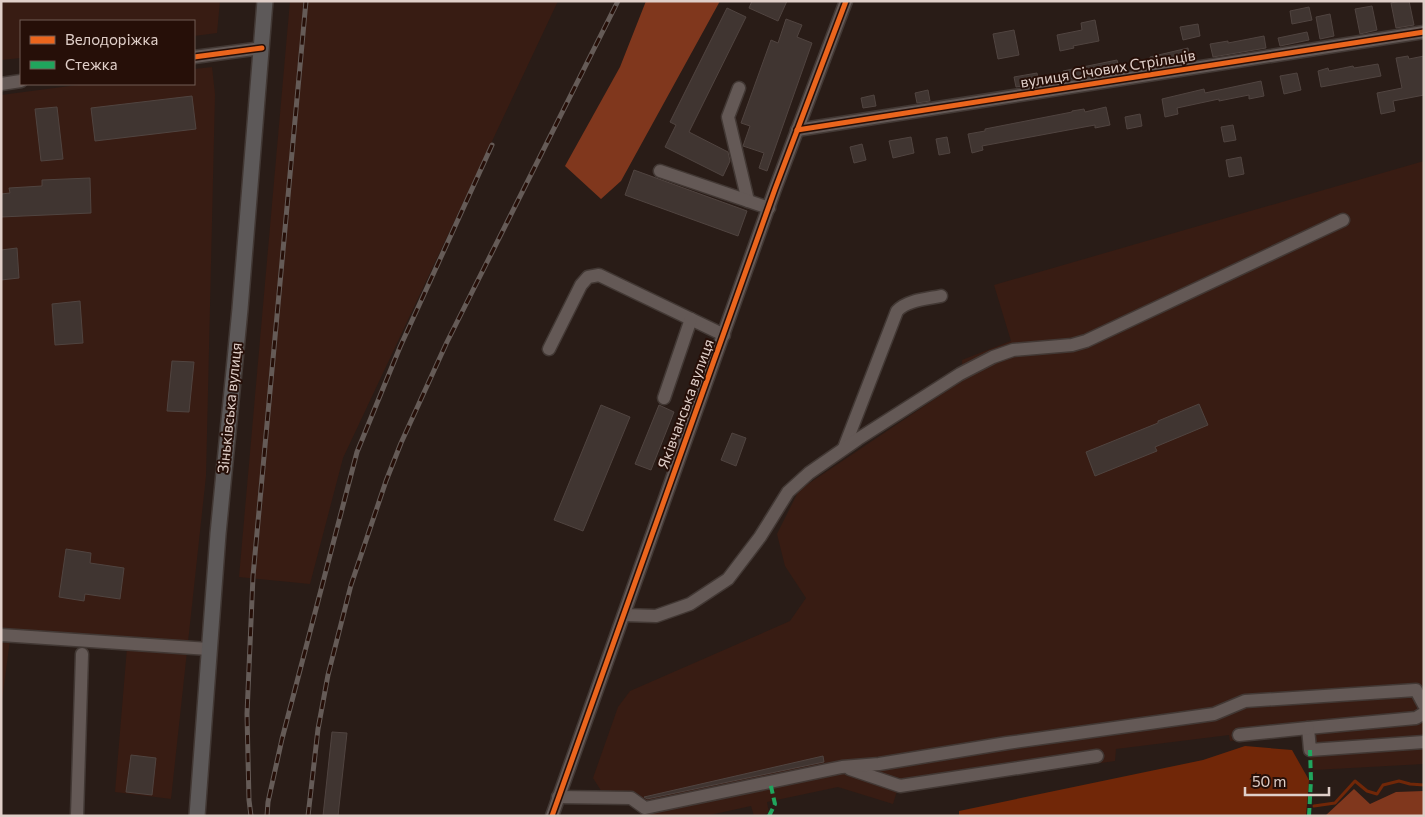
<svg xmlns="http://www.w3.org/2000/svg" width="1425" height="817" font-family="Commissioner,sans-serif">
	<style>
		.built { fill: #381c13 }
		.forest { fill: #80371d }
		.water { fill: #712708 }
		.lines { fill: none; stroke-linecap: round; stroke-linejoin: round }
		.stream { stroke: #712708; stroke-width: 3 }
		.building { fill: #403531; stroke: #504440 }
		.minor-casing { stroke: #423834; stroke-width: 15 }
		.major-casing { stroke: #423834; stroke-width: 18 }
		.minor { stroke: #645956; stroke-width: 12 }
		.major { stroke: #5d5959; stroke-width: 15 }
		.rail-casing { stroke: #655b57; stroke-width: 5 }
		.rail { stroke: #260f08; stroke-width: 3; stroke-dasharray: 9; stroke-linecap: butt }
		.quiet { stroke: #20a55d; stroke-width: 4; stroke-dasharray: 8 4; stroke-linecap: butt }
		.cycleway-casing { stroke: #260f08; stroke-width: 8 }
		.cycleway { stroke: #eb651d; stroke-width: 5 }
		.labels { text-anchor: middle; stroke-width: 4; stroke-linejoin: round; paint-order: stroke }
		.street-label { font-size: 15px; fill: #e0cfc9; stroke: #260f08 }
	</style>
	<rect width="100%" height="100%" fill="#291c17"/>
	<g class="built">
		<polygon points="1,1 220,1 217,33 194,36 194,21 21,21 21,58 1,60"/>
		<polygon points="290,1 558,1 343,458 310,584 239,577"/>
		<polygon points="212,67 215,94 206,476 171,799 115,792 127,648 10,640 1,708 1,95 85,84 194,84 194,69"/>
		<polygon points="1424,161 1424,764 1314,770 1302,734 1230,741 1229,735 1116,749 1115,761 897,791 893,804 838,787 767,802 769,813 754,816 751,806 705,816 648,816 646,809 602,792 593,778 618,707 630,691 790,621 806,598 785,566 777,534 799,490 963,380 962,360 1011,341 994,285"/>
	</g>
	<g class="forest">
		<polygon points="646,1 720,1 621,181 601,199 565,166 620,67"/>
		<polygon points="1354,789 1370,804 1396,792 1424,791 1424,816 1325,816"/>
	</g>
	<polygon class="water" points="1245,746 1292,750 1309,780 1306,816 959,816 959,811 1203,760"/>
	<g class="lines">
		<polyline class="stream" points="1314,806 1335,803 1355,781 1367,791 1377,794 1383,785 1399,781 1410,784 1424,785"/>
	</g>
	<g class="building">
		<polygon points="752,1 787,1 778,21 749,8"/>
		<polygon points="1401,1 1409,1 1414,25 1396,28 1391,3"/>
		<polygon points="1372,6 1377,30 1360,34 1355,9"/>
		<polygon points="1309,7 1312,20 1292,24 1290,11"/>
		<polygon points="727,8 746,17 689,132 728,152 730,161 723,176 665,147 676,125 670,122"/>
		<polygon points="1330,14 1334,36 1320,39 1316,17"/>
		<polygon points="786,19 802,25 797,37 812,43 767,171 759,168 764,153 743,146 750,126 741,123 771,40 778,43"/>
		<polygon points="1095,20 1099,41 1073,46 1074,48 1060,51 1057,35 1082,30 1081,23"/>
		<polygon points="1198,24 1200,36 1183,40 1180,27"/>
		<polygon points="1014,30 1019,55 998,59 993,34"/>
		<polygon points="1307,32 1309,40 1280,46 1278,38"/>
		<polygon points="1264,36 1266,48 1213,57 1210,44 1228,41 1228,43"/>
		<polygon points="1188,48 1190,59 1152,66 1150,57"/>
		<polygon points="1408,56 1409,59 1424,56 1424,95 1393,101 1395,111 1381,114 1377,93 1402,88 1396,58"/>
		<polygon points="1117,60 1120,71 1065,80 1063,71"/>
		<polygon points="1378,64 1381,76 1321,87 1318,71 1328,68 1329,71 1353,66 1354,68"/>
		<polygon points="1037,73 1039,84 1016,87 1014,77"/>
		<polygon points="1297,73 1301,90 1284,94 1280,76"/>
		<polygon points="1261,81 1264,96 1249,99 1249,95 1219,101 1219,99 1177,108 1178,114 1165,117 1162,99 1204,89 1205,93"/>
		<polygon points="928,90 930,101 917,103 915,93"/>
		<polygon points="874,95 876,106 863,108 861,98"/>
		<polygon points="192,96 196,129 95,141 91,108"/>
		<polygon points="57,107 63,159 41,161 35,109"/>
		<polygon points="1106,107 1110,125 1095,128 1095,125 982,146 983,150 972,153 968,134 985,131 985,129 1072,112 1072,111 1084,109 1085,112"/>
		<polygon points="1140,114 1142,126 1127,129 1125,117"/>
		<polygon points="1233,125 1236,140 1224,142 1221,127"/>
		<polygon points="911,137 914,153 893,158 889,141"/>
		<polygon points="947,137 950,153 939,155 936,139"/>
		<polygon points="862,144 866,160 854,163 850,147"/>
		<polygon points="1241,157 1244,174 1229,177 1226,160"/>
		<polygon points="634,170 747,211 738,236 625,195"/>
		<polygon points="90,178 91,213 1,217 1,194 10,193 9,188 42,186 42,180"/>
		<polygon points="17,248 19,278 1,280 1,250"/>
		<polygon points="80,301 83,343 55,345 52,304"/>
		<polygon points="172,361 194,362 189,412 167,411"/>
		<polygon points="1199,404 1208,425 1155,447 1157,451 1095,476 1086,452 1158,423 1158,421"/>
		<polygon points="601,405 630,417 583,531 554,520"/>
		<polygon points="659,405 674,412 651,470 635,464"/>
		<polygon points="732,433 746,438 736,466 721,460"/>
		<polygon points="66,549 91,553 90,563 124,568 120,599 85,594 84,601 59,597"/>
		<polygon points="332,732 347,733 338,816 323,816"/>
		<polygon points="131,755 156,758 152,795 126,792"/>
		<polygon points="823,756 824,762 647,799 644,797"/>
	</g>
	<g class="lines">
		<defs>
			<g id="minor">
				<polyline points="194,57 262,48"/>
				<polyline points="1,84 21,81"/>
				<polyline points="739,88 728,117 748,201"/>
				<polyline points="797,130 1424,32"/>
				<polyline points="660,171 769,208"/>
				<polyline points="549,349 581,285 588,277 599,275 724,335"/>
				<polyline points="664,398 691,319"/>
				<path d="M844 448 897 311C907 300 927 299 941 296"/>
				<polyline points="624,615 656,616 690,604 728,579 760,537 788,492 809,473 858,439 960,374 993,357 1013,350 1072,345 1086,341 1343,220"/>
				<polyline points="1,635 209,649"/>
				<polyline points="1424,713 1416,718 1308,728 1310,750 1424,742"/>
				<polyline points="1239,735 1308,728"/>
				<polyline points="850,769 900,786 1097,756"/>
				<polyline points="558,797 631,798 645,808 842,767 879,764 1007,743 1214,714 1245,701 1416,690 1424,705"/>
				<polyline points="77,816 82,654"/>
				<polyline points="552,816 775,189 846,1"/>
			</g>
			<polyline id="major" points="197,816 218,534 240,309 265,1"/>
		</defs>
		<use href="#minor" class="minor-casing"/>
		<use href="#major" class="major-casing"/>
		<use href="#minor" class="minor"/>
		<use href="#major" class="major"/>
		<defs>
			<g id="rail">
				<polyline points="251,816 249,800 247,714 253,576 306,1"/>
				<polyline points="267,816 268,802 282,739 357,452 400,347 492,145"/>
				<polyline points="308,816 318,729 328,675 351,585 386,481 401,443 447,342 618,1"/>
			</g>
		</defs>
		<use href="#rail" class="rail-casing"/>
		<use href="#rail" class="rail"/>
		<g class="quiet">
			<polyline points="769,816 775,804 770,782"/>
			<polyline points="1309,816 1311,780 1310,750"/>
		</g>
		<defs>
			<g id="cycleway">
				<polyline points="194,57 262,48"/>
				<polyline points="797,130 1424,32"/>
				<polyline points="552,816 775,189 846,1"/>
			</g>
		</defs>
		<use href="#cycleway" class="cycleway-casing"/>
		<use href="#cycleway" class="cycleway"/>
	</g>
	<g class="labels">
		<g class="street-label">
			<text transform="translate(1108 69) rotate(-9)" y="5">вулиця Січових Стрільців</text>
			<text transform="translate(686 404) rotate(-70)" y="5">Яківчанська вулиця</text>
			<text transform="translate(230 408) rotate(-84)" y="5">Зіньківська вулиця</text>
		</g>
	</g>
	<rect width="1425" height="817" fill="none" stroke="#e0cfc9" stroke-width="5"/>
	<rect x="20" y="20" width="175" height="65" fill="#260f08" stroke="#705c55"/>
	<rect x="30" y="36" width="25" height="8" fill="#eb651d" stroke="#705c55"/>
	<text x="65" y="45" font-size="15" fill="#e0cfc9">Велодоріжка</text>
	<rect x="30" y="61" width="25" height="8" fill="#20a55d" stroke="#705c55"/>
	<text x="65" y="70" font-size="15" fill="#e0cfc9">Стежка</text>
	<path d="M1245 787v8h84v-8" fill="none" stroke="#e0cfc9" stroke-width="2.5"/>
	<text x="1252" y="787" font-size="15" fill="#e0cfc9" stroke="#260f08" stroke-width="4" paint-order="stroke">50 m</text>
</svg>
